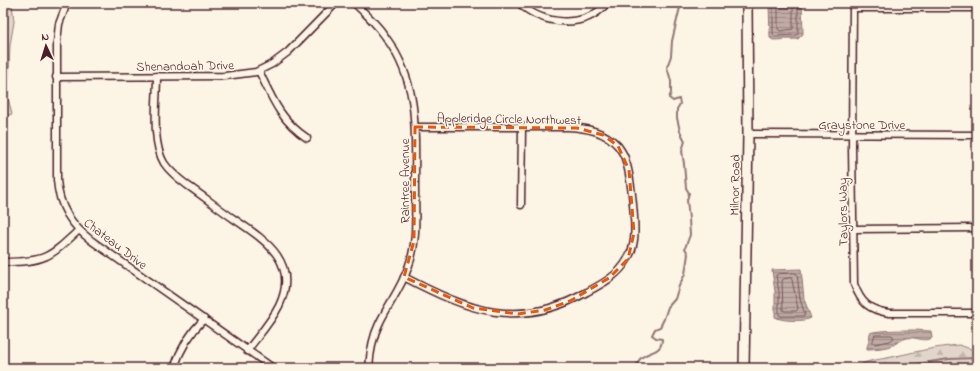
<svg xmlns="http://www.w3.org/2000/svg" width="980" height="371" font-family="'Indie Flower',sans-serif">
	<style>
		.forest { fill: url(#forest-firs); stroke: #967a7a }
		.water { fill: url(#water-rules); stroke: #917474 }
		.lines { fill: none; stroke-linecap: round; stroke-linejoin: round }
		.shore { stroke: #79575c; stroke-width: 1 }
		.stream { stroke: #917474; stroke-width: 2 }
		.street-casing { stroke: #4a1f2b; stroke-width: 9 }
		.secondary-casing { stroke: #4a1f2b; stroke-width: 12 }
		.street { stroke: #fcf5e5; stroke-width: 6 }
		.secondary { stroke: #fcf5e5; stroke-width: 9 }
		.marked { fill: none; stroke: #e8590c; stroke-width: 3; stroke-dasharray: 8 5; stroke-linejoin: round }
		.labels { text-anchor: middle; stroke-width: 3.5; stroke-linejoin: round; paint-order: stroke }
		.street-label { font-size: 13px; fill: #4a1f2b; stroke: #fcf5e5 }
	</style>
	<defs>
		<pattern id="forest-firs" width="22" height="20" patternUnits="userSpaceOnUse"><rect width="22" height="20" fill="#e2d5ca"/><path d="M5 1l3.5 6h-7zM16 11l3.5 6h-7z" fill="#c3b6ae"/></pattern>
		<pattern id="water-rules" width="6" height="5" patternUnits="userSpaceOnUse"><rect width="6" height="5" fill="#c0aca5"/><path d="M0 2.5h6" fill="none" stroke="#9e8b87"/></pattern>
	</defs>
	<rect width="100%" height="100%" fill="#fcf5e5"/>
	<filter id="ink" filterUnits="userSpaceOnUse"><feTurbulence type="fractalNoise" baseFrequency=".025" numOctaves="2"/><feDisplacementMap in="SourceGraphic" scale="8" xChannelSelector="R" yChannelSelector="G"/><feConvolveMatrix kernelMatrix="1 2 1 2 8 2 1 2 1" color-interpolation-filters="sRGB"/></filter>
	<g filter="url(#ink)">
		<g class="forest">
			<polygon points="3,3 12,3 14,22 10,45 8,98 12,114 3,117"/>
			<path d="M959 345 977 351V368H865L860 365C869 360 877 360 887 358 911 353 934 347 959 345Z"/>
		</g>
		<g class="water">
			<polygon points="769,3 802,3 803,34 798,39 773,40 770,38"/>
			<path d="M801 269 804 299 811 318C805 322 780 321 775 317V292L772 270Z"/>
			<path d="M915 330 931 331 932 338C924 343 915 336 907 338 902 339 897 343 893 345 886 348 875 349 867 349V347L869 341 870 333C876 330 906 330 915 330Z"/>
		</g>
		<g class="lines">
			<g class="shore">
				<polyline points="773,3 773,34 775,36 796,35 798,34 798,3"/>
				<polyline points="778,3 778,29 780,31 793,29 793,3"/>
				<polygon points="795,273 797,274 800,299 805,315 803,316 780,316 779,314 779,292 776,275 778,274"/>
				<polygon points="791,278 792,280 798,309 796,311 785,311 783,310 782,280 784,279"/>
				<polygon points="875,335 892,335 894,338 890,341 875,344 873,342"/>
			</g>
			<g class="stream">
				<polyline points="910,365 949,359 977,358"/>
				<path d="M636 368C640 347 662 358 662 339L656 338 652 335 655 329 660 327 664 319 668 307 675 299 679 286 685 274 688 254 685 248 690 235 689 219 687 200 689 193 686 188 684 164 682 151 685 141 680 131 677 118V109L680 104 679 99 673 101 669 98 671 93V81L667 67 671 56 672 41 681 3"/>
			</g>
			<defs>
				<g id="street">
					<path d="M67 3 59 24 57 42V180C59 207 71 225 92 241L273 368"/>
					<path d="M354 3C366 14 378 25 387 39 420 85 415 133 415 187 415 214 418 243 408 268 401 288 388 305 379 324 372 338 370 353 369 368"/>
					<path d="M519 3C543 25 584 30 607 3"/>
					<path d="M853 3 852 147 854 284C861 303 869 310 889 313H977"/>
					<polyline points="853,8 977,8"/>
					<path d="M259 71C272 98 280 120 307 138"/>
					<path d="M157 76C157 102 151 141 164 163 170 172 179 179 187 185 203 196 218 208 234 219 265 240 300 262 279 306 271 322 258 336 247 351"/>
					<polyline points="56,77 225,76 256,72 272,64 288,52 336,3"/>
					<polyline points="748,134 977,135"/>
					<polyline points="521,205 522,128"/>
					<polyline points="854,229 977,228"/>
					<path d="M3 262C45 262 49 258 79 230"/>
					<path d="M404 277C469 311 519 331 587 292 602 284 619 275 627 260 631 254 633 247 634 240 636 225 631 176 626 162 625 156 621 150 618 146 605 131 586 128 568 127H415"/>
					<path d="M174 368C180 350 190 333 204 319"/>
				</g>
				<polyline id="secondary" points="744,368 748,134 747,3"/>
			</defs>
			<use href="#street" class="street-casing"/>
			<use href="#secondary" class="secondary-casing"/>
			<use href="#street" class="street"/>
			<use href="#secondary" class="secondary"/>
		</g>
	</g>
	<path class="marked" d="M415 127 577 128 603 135 618 146 629 170 634 233 628 259 609 278 570 301 545 310 518 314 473 308 404 277 414 241Z"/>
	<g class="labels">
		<g class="street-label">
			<text transform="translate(185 65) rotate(-1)" y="5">Shenandoah Drive</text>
			<text transform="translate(509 118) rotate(1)" y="5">Appleridge Circle Northwest</text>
			<text x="862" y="129">Graystone Drive</text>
			<text transform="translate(404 181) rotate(-90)" y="5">Raintree Avenue</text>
			<text transform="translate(734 185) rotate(-89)" y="5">Milnor Road</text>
			<text transform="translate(842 212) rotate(-91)" y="5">Taylors Way</text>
			<text transform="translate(116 243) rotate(37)" y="5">Chateau Drive</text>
		</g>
	</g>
	<rect width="980" height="371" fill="none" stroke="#fcf5e5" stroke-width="16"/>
	<rect x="8" y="8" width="964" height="355" fill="none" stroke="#4a1f2b" stroke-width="1.5" filter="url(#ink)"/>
	<g transform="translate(46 46) rotate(356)" stroke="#fcf5e5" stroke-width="3" paint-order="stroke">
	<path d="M0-3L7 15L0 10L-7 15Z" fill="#4a1f2b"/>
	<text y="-6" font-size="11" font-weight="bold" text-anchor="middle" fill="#4a1f2b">N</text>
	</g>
</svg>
